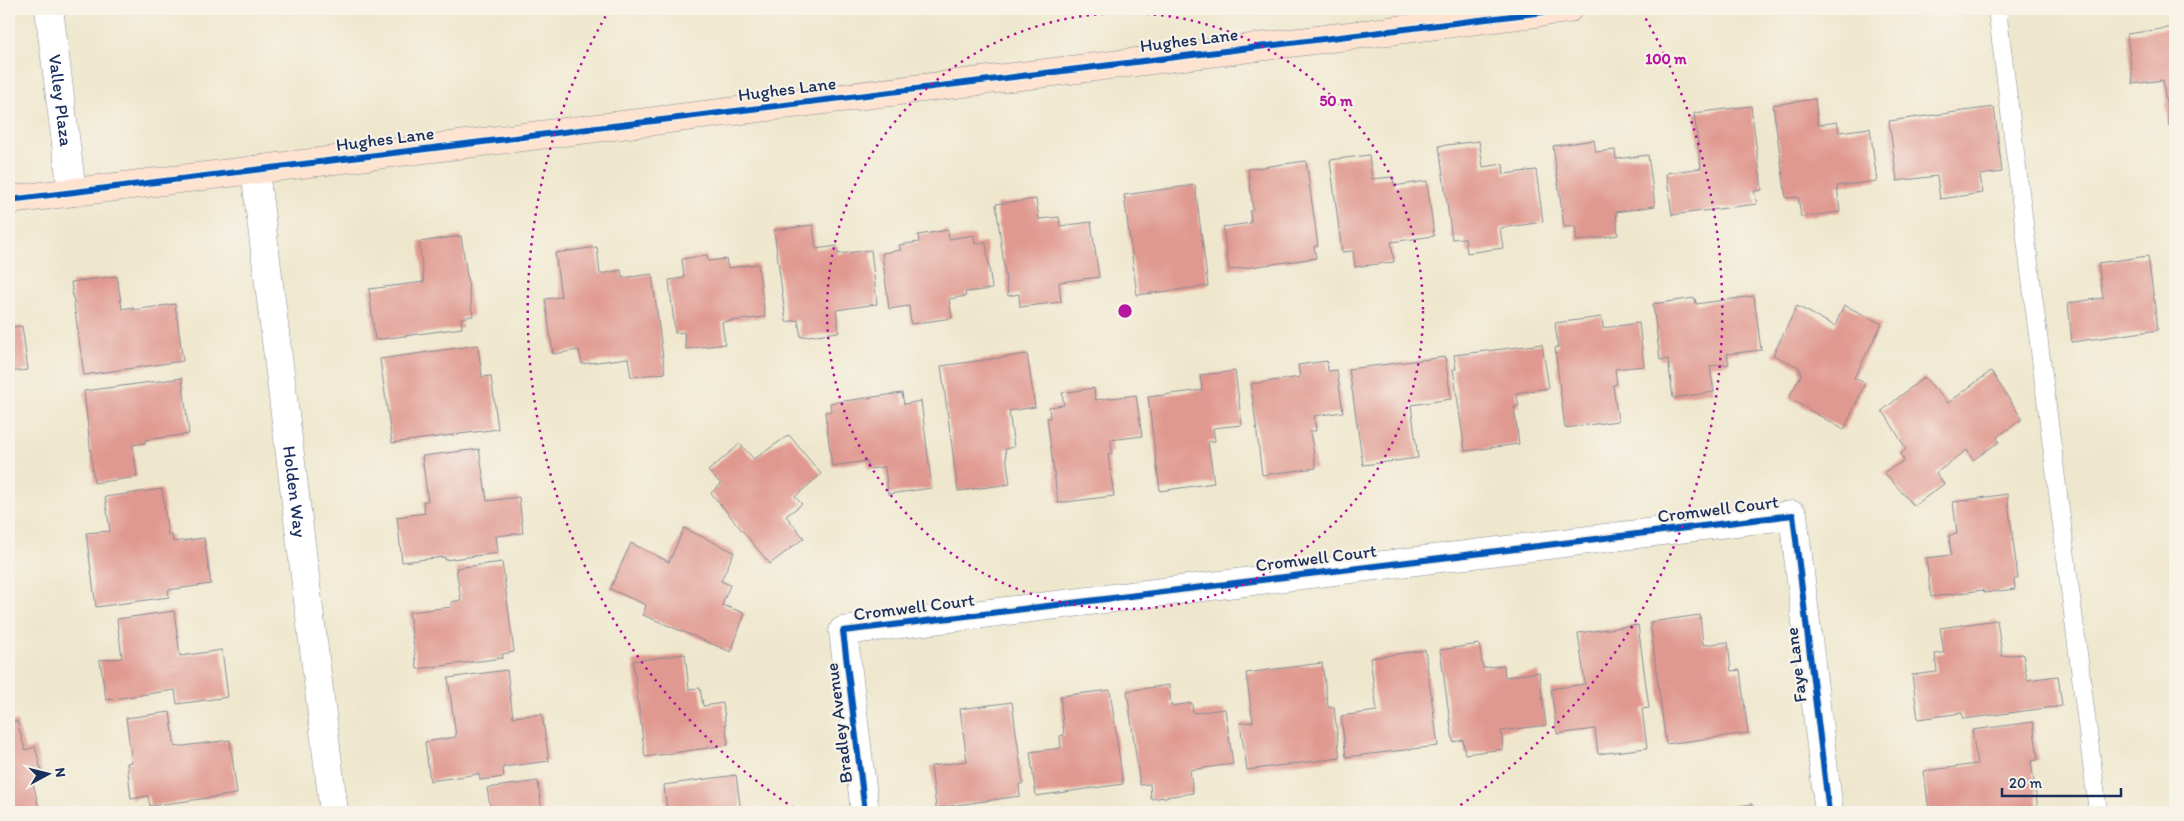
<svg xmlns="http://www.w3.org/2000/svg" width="2184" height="821" font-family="Itim,sans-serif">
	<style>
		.building { fill: #e09990 }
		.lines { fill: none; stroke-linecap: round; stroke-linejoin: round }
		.lane-casing { stroke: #858b96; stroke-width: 19 }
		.street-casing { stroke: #858b96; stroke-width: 29 }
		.secondary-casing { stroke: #858b96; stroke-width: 29 }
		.lane { stroke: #fff; stroke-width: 18 }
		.street { stroke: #fff; stroke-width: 28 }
		.secondary { stroke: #fee3d1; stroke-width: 28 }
		.cycleway-casing { stroke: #f7f3e8; stroke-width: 9 }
		.cycleway { stroke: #0057b8; stroke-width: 6 }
		.ring { fill: none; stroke: #b5179e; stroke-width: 2.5; stroke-dasharray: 2.5 5 }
		.labels { text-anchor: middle; stroke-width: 4.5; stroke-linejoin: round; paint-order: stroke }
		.street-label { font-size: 18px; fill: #1b2f5e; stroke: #f7f3e8 }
		.centre { fill: #b5179e; stroke: #f7f3e8; stroke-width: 2.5 }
		.ring-label { font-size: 15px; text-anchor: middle; font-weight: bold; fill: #b5179e; stroke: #f7f3e8; stroke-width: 4.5; stroke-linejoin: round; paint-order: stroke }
	</style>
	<rect width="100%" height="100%" fill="#f7f3e8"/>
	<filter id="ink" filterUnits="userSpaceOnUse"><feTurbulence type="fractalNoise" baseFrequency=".02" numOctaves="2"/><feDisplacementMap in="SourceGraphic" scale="10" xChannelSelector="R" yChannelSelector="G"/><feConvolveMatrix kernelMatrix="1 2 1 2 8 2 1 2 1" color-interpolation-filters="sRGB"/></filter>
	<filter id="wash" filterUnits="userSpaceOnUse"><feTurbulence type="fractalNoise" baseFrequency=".0096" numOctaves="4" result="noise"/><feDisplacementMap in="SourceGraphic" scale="20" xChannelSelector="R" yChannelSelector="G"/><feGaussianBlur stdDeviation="1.12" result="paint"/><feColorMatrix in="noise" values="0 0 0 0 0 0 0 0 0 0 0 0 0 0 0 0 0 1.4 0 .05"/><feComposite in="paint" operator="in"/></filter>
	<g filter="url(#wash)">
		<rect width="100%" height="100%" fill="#efe7cd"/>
		<g id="blocks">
			<g class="building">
				<polygon points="2175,27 2175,125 2169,126 2163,80 2133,84 2127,34"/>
				<polygon points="1815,99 1818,125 1837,122 1839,132 1870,128 1877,181 1837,186 1840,212 1801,217 1798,197 1786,198 1773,105"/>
				<polygon points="1751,106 1762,190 1754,191 1757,204 1672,215 1666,173 1701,168 1694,113"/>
				<polygon points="1994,107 2002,172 1980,175 1983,193 1940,199 1937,176 1897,181 1889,121"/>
				<polygon points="1594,140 1596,152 1615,150 1616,159 1648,155 1655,206 1616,212 1618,235 1577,241 1575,226 1564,227 1553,146"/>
				<polygon points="1479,141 1483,167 1503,164 1504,174 1536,170 1543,222 1500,228 1503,248 1467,253 1465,238 1452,239 1439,146"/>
				<polygon points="1369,155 1372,179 1393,177 1394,186 1427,181 1434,236 1391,242 1394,262 1355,267 1353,251 1342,252 1330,160"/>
				<polygon points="1306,161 1318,246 1314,246 1316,258 1229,270 1223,227 1251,223 1250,211 1253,210 1248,169"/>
				<polygon points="1195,185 1208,286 1137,295 1124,195"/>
				<polygon points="1036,199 1039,219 1059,217 1060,226 1091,222 1099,277 1059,282 1061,302 1020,307 1019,294 1008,296 996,204"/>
				<polygon points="813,225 816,249 837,246 838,254 871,250 877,304 836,310 839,332 801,337 798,320 786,322 774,230"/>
				<polygon points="948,230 949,239 974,235 975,244 986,243 992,289 965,292 966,296 949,299 952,318 911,324 909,306 889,309 882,253 901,250 899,245 919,242 918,235"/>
				<polygon points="461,236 473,316 461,318 462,328 375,340 369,289 424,282 419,242"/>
				<polygon points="597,247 600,274 621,270 622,278 652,274 665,373 631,377 628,358 582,364 579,350 553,354 545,299 561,297 555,253"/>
				<polygon points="707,255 708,261 726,259 728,268 758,264 765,317 722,322 725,344 686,349 684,332 675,333 669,280 684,278 682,259"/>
				<polygon points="2148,256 2158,330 2072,342 2068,303 2103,298 2098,263"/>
				<polygon points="117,276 122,309 133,307 133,310 175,304 183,361 84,375 71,282"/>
				<polygon points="1754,296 1761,350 1727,354 1729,364 1710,366 1714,392 1673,398 1668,359 1660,360 1653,304 1695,298 1696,304"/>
				<polygon points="1844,305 1882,324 1854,378 1865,383 1844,430 1789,398 1801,375 1799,367 1773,355 1797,306 1835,326"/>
				<polygon points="1602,317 1603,328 1639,323 1644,366 1615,369 1617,384 1613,385 1618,421 1565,428 1555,348 1558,347 1555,323"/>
				<polygon points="22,326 28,370 9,372 9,327"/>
				<polygon points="1542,344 1549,388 1516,393 1519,406 1514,407 1519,444 1465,451 1453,369 1456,369 1454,355"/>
				<polygon points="478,345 482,377 491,376 498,429 392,443 380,359"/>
				<polygon points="1027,354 1035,407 1009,411 1014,447 1005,449 1010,484 958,491 941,366"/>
				<polygon points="1445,357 1451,399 1411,405 1418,458 1363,465 1349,369"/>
				<polygon points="1327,361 1328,371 1337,370 1343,412 1314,416 1316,431 1310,431 1316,468 1262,475 1251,384 1300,377 1298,365"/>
				<polygon points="1235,371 1242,425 1213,428 1215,441 1208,442 1214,483 1160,491 1148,397 1202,390 1200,375"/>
				<polygon points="1991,371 2022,419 1997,437 1999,442 1973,460 1967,450 1936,473 1944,484 1914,506 1884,472 1904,461 1901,454 1906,449 1887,417 1882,411 1924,377 1948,403"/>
				<polygon points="182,378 189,434 145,440 145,443 133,445 137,477 94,483 84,391"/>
				<polygon points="1094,388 1095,400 1136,395 1142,436 1111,440 1112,453 1108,454 1114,496 1058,503 1047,418 1050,418 1049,407 1064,405 1062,393"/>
				<polygon points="902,393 904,404 921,401 932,488 888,494 885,467 868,469 867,461 832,466 825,412 831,411 830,403"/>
				<polygon points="789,435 821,474 795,497 802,504 786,516 804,538 770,564 711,493 721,484 708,471 740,444 754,459"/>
				<polygon points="479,449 487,501 519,497 523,533 496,536 498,553 445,560 445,557 402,562 397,517 425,513 423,501 428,501 422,456"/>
				<polygon points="162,489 168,535 172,535 173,542 204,538 211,584 168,590 169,597 96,607 86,533 110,531 105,497"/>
				<polygon points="2007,494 2018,579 2014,579 2015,589 1984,593 1983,590 1931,597 1926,558 1951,555 1949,535 1957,534 1953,502"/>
				<polygon points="684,528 734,552 721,581 730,585 722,605 745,613 731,652 643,615 646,605 610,589 631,543 669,562"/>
				<polygon points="502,562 514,652 502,654 503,658 417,669 409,612 452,607 451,602 461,600 456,568"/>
				<polygon points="174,611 180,656 222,650 228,697 177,704 175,690 106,700 100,660 122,658 117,619"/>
				<polygon points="1700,615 1703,645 1728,642 1731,671 1740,670 1748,733 1666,744 1650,622"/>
				<polygon points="1997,620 2002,656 2023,654 2027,680 2058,676 2062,706 1963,719 1962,713 1918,719 1912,675 1937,672 1935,654 1944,653 1940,628"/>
				<polygon points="1638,625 1649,708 1642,709 1647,748 1598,754 1595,729 1557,734 1551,689 1585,684 1578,633"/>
				<polygon points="1479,644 1483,668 1504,665 1505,677 1539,672 1546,725 1501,731 1503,749 1465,754 1463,740 1453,742 1440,650"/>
				<polygon points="1425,650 1438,746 1346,757 1341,716 1377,711 1370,658"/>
				<polygon points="685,654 689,689 700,688 703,706 723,703 728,745 645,757 633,661"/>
				<polygon points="1322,663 1328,707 1334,707 1340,758 1247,770 1240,723 1253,722 1246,673"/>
				<polygon points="507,670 513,717 542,714 549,761 503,767 504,777 480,780 479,774 430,781 425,742 456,737 448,678"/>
				<polygon points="1169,685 1171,706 1192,703 1193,713 1225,709 1233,764 1190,770 1193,793 1151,799 1150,784 1140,785 1127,691"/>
				<polygon points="1110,690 1123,784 1036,796 1030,752 1061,748 1060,736 1064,735 1060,696"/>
				<polygon points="1012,702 1023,784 1019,784 1020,796 936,808 931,766 967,761 960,709"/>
				<polygon points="170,712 175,747 230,740 237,794 150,806 148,796 131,799 127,763 132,762 126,718"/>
				<polygon points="17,721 25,750 35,747 44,780 33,783 40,812 9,812 9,722"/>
				<polygon points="2033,722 2038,760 2031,761 2038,809 2014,812 1929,812 1924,771 1977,764 1972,730"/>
				<polygon points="736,775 741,812 667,812 664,785"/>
				<polygon points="538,781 542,812 491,812 487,788"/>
				<polygon points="1752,804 1753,812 1703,812 1703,811"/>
			</g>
		</g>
	</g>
	<g filter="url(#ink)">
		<use href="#blocks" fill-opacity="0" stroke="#858b96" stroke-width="1"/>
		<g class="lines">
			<defs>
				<polyline id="lane" points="1997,9 2098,812"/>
				<g id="street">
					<path id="s1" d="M49 9 72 192"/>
					<path id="s2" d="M255 170 334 812"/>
					<polyline points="865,812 843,631 1793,515 1829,812"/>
				</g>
				<polyline id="secondary" points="9,200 1568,9"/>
			</defs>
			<use href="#lane" class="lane-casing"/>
			<use href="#street" class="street-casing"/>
			<use href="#secondary" class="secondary-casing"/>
			<use href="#lane" class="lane"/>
			<use href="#street" class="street"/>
			<use href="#secondary" class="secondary"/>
			<defs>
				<g id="cycleway">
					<polyline points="9,200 1568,9"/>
					<polyline points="865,812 843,631 1793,515 1829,812"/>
				</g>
			</defs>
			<use href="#cycleway" class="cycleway-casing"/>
			<use href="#cycleway" class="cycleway"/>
		</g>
	</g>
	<g class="ring">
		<circle cx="1125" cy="311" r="298"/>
		<path d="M800 812A597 597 0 0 1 608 12M1642 12A597 597 0 0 1 1450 812"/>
	</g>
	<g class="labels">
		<g class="street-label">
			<text transform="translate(1189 40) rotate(-7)" y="6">Hughes Lane</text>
			<text transform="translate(787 89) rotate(-7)" y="6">Hughes Lane</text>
			<text dy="6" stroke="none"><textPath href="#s1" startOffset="92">Valley Plaza</textPath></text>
			<text transform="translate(385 139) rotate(-7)" y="6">Hughes Lane</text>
			<text dy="6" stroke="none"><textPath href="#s2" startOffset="324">Holden Way</textPath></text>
			<text transform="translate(1718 509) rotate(-7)" y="6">Cromwell Court</text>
			<text transform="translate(1316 558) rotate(-7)" y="6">Cromwell Court</text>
			<text transform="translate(914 607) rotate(-7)" y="6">Cromwell Court</text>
			<text transform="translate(1796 665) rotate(-97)" y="6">Faye Lane</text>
			<text transform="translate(839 723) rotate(-97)" y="6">Bradley Avenue</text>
		</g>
	</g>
	<circle cx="1125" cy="311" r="8" class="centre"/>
	<g class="ring-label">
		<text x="1666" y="64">100 m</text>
		<text x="1336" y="106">50 m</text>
	</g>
	<rect width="2184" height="821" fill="none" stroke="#f7f3e8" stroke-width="30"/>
	<g transform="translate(48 774) rotate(83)" stroke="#f7f3e8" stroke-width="4" paint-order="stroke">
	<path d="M0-4L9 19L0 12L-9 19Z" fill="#1b2f5e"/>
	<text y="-8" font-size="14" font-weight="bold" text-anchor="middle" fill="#1b2f5e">N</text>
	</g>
	<path d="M2002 788v8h119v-8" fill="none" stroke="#1b2f5e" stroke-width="2.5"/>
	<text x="2009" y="788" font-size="15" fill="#1b2f5e" stroke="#f7f3e8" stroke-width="4" paint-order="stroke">20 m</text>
</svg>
